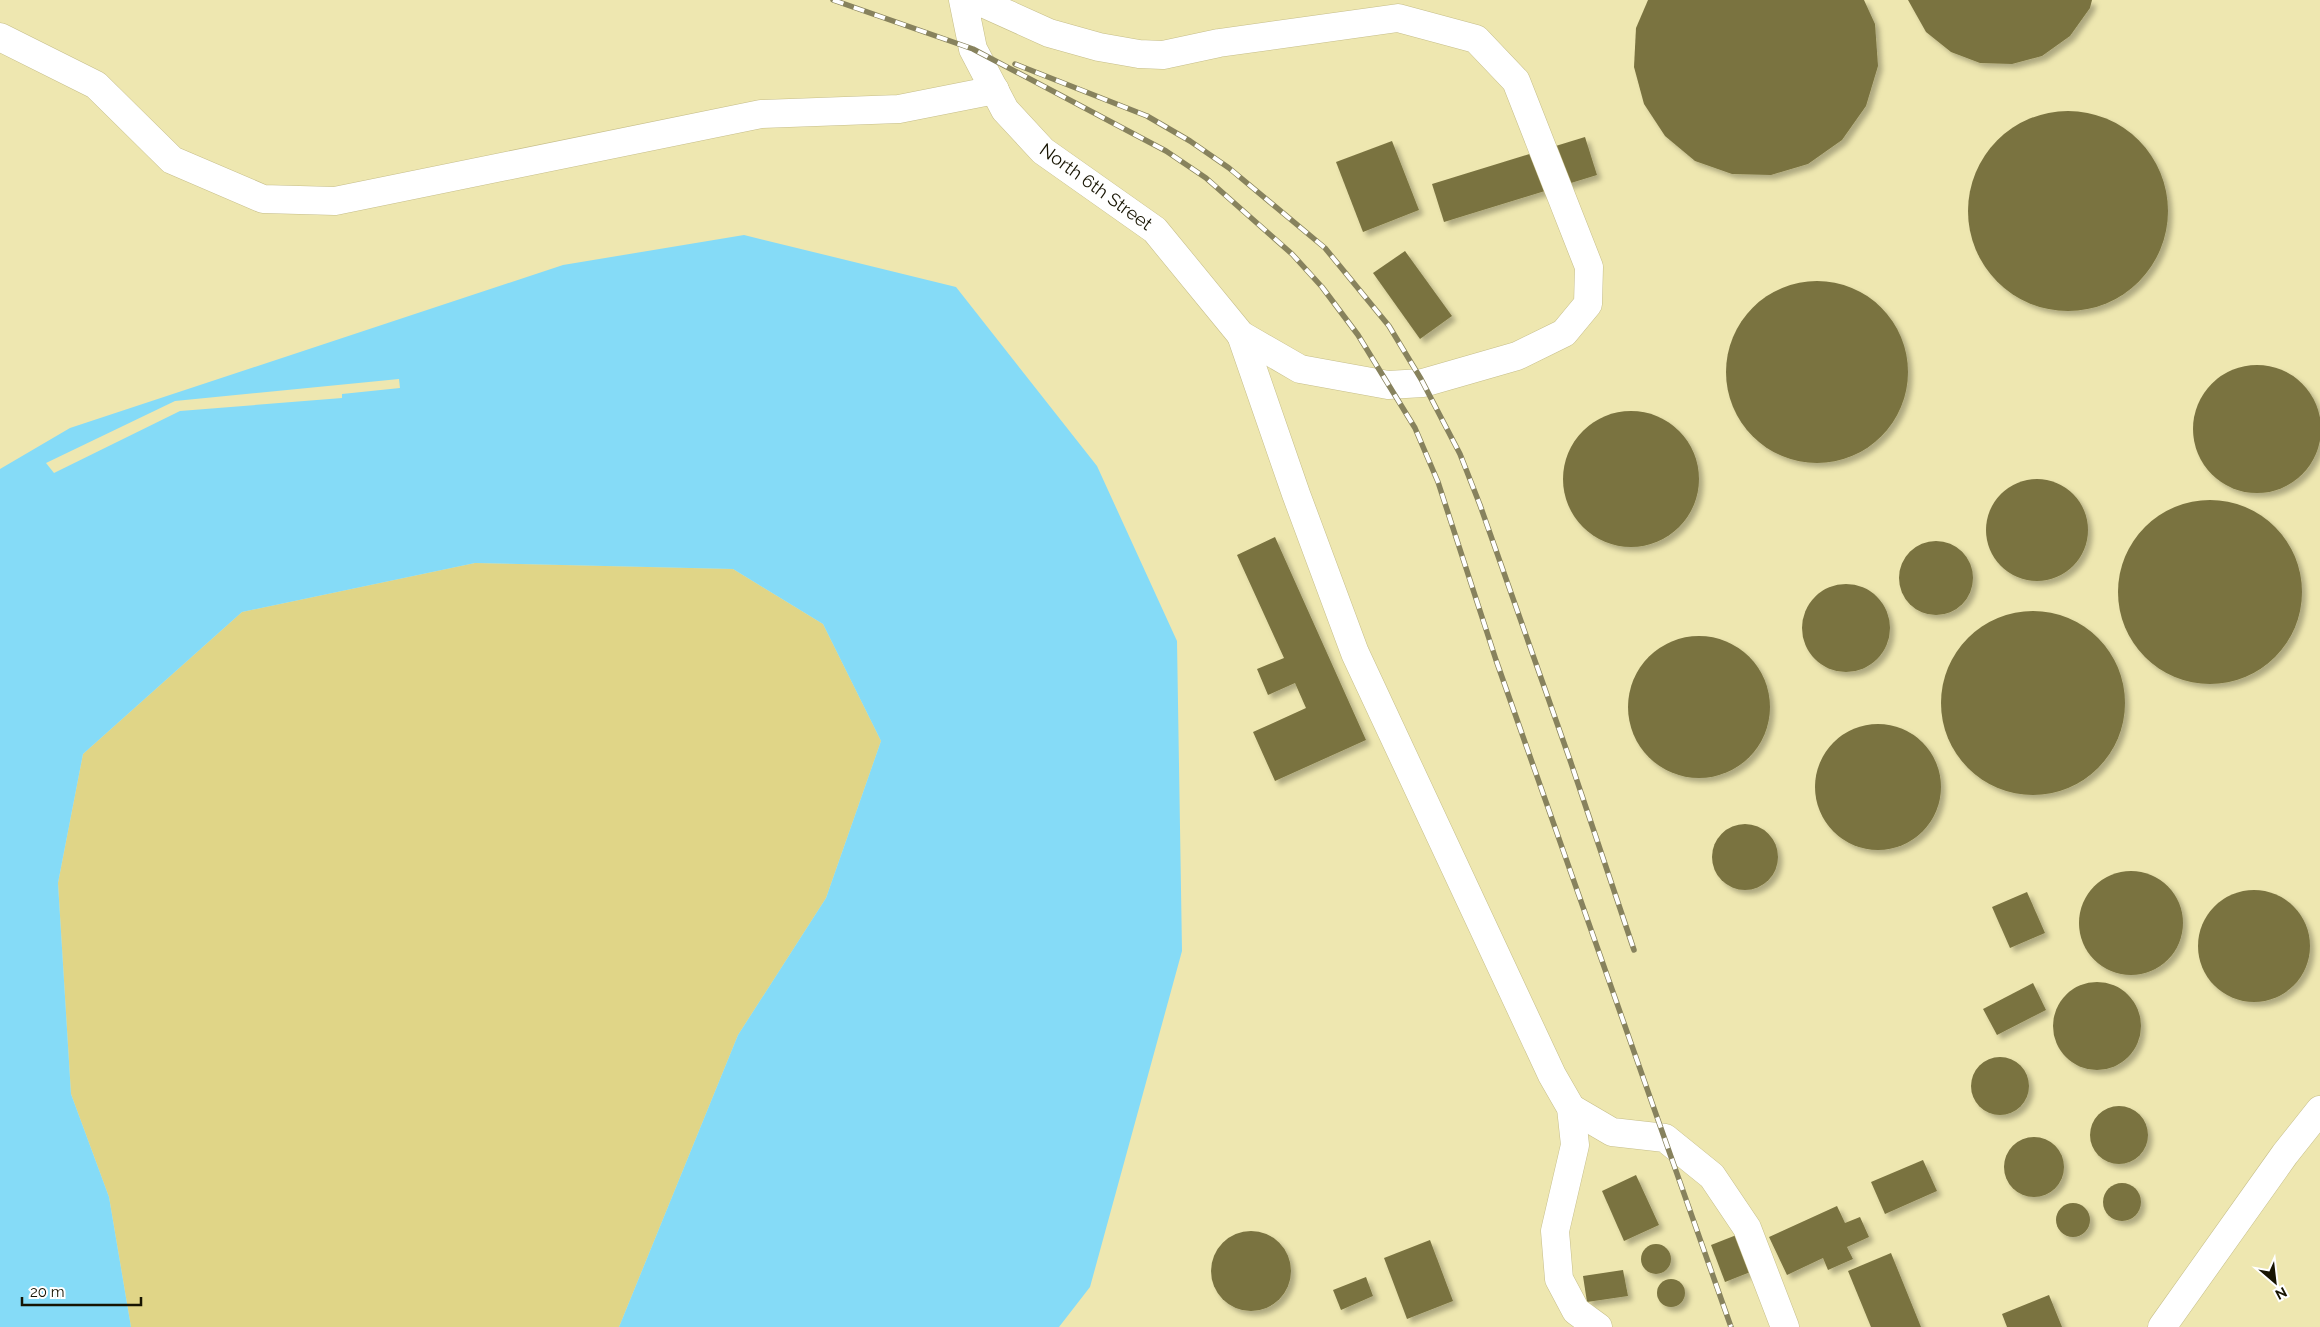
<svg xmlns="http://www.w3.org/2000/svg" width="2320" height="1327" font-family="Raleway,sans-serif">
	<style>
		.green { fill: #e0d587 }
		.water { fill: #85dbf7 }
		.pier { fill: #eee7b0 }
		.building { fill: #7a7340; filter: url(#shadow) }
		.lines { fill: none; stroke-linecap: round; stroke-linejoin: round }
		.minor-casing { stroke: #c6be89; stroke-width: 29 }
		.minor { stroke: #fff; stroke-width: 28 }
		.rail-casing { stroke: #87825d; stroke-width: 5.5 }
		.rail { stroke: #fff; stroke-width: 4; stroke-dasharray: 11; stroke-linecap: butt }
		.labels { text-anchor: middle; stroke-width: 4.5; stroke-linejoin: round; paint-order: stroke }
		.street-label { font-size: 18px; fill: #171402; stroke: #fff }
	</style>
	<defs>
		<filter id="shadow"><feDropShadow dx="4.5" dy="4.5" stdDeviation="2.5" flood-color="#0004"/></filter>
	</defs>
	<rect width="100%" height="100%" fill="#eee7b0"/>
	<polygon class="green" points="475,563 733,569 823,624 881,741 826,898 738,1035 619,1327 131,1327 109,1197 71,1094 58,883 83,754 242,612"/>
	<polygon class="water" points="744,235 956,287 1097,466 1177,641 1182,951 1090,1287 1059,1327 619,1327 738,1035 826,898 881,741 823,624 733,569 475,563 242,612 83,754 58,883 71,1094 109,1197 131,1327 0,1327 0,469 70,428 563,265"/>
	<polygon class="pier" points="399,379 400,388 342,394 342,398 180,411 54,473 46,463 175,401"/>
	<g class="building">
		<polygon points="1648,0 1864,0 1875,24 1878,66 1866,106 1842,140 1808,164 1771,175 1732,174 1695,161 1665,136 1644,104 1634,67 1636,28"/>
		<polygon points="1908,0 2092,0 2090,8 2070,36 2042,56 2012,64 1980,63 1951,52 1926,32"/>
		<circle cx="2068" cy="211" r="100"/>
		<polygon points="1585,137 1597,175 1444,222 1432,184"/>
		<polygon points="1392,141 1419,210 1363,232 1336,162"/>
		<polygon points="1405,251 1452,316 1420,339 1373,273"/>
		<circle cx="1817" cy="372" r="91"/>
		<circle cx="2257" cy="429" r="64"/>
		<circle cx="1631" cy="479" r="68"/>
		<circle cx="2037" cy="530" r="51"/>
		<circle cx="2210" cy="592" r="92"/>
		<polygon points="1275,537 1366,740 1275,781 1253,732 1306,708 1295,683 1268,695 1257,669 1284,658 1237,555"/>
		<circle cx="1936" cy="578" r="37"/>
		<circle cx="1846" cy="628" r="44"/>
		<circle cx="2033" cy="703" r="92"/>
		<circle cx="1699" cy="707" r="71"/>
		<circle cx="1878" cy="787" r="63"/>
		<circle cx="1745" cy="857" r="33"/>
		<circle cx="2131" cy="923" r="52"/>
		<circle cx="2254" cy="946" r="56"/>
		<polygon points="2027,892 2045,933 2010,948 1992,907"/>
		<circle cx="2097" cy="1026" r="44"/>
		<polygon points="2033,983 2046,1010 1997,1035 1983,1009"/>
		<circle cx="2000" cy="1086" r="29"/>
		<circle cx="2119" cy="1135" r="29"/>
		<circle cx="2034" cy="1167" r="30"/>
		<polygon points="1923,1160 1937,1191 1885,1214 1871,1182"/>
		<polygon points="1636,1175 1659,1225 1624,1241 1602,1191"/>
		<circle cx="2122" cy="1202" r="19"/>
		<circle cx="2073" cy="1220" r="17"/>
		<polygon points="1837,1206 1845,1223 1860,1217 1869,1237 1847,1247 1853,1259 1828,1270 1823,1258 1787,1275 1769,1237"/>
		<circle cx="1251" cy="1271" r="40"/>
		<polygon points="1739,1234 1753,1271 1725,1282 1711,1245"/>
		<polygon points="1430,1240 1453,1301 1407,1319 1384,1258"/>
		<circle cx="1656" cy="1259" r="15"/>
		<polygon points="1891,1253 1921,1327 1871,1327 1848,1271"/>
		<polygon points="1623,1270 1628,1296 1587,1302 1583,1276"/>
		<polygon points="1366,1277 1373,1296 1341,1310 1333,1290"/>
		<circle cx="1671" cy="1293" r="14"/>
		<polygon points="2049,1295 2062,1327 2007,1327 2002,1314"/>
	</g>
	<g class="lines">
		<defs>
			<g id="minor">
				<polyline points="963,0 973,49 1005,110 1043,151 1155,230 1241,335 1300,369 1388,385 1423,383 1517,356 1564,333 1588,304 1589,267 1516,81 1476,39 1398,18 1219,43 1163,55 1139,54 1099,47 1049,33 976,0"/>
				<polyline points="0,37 96,85 172,160 263,199 335,201 761,114 899,109 995,90"/>
				<polyline points="1241,335 1296,494 1355,653 1552,1075 1571,1108 1575,1145 1555,1231 1559,1279 1576,1311 1598,1327"/>
				<polyline points="1571,1108 1612,1132 1665,1138 1712,1176 1747,1228 1785,1327"/>
				<polyline points="2162,1327 2285,1154 2320,1110"/>
			</g>
		</defs>
		<use href="#minor" class="minor-casing"/>
		<use href="#minor" class="minor"/>
		<defs>
			<g id="rail">
				<polyline points="833,0 973,49 1166,151 1206,178 1292,254 1322,287 1358,335 1415,428 1438,482 1496,660 1731,1327"/>
				<polyline points="1015,64 1147,116 1190,141 1229,168 1325,248 1389,326 1421,379 1460,454 1480,505 1570,760 1634,950"/>
			</g>
		</defs>
		<use href="#rail" class="rail-casing"/>
		<use href="#rail" class="rail"/>
	</g>
	<g class="labels">
		<g class="street-label">
			<text transform="translate(1096 187) rotate(36)" y="6">North 6th Street</text>
		</g>
	</g>
	<g transform="translate(2275 1282) rotate(152)" stroke="#ffffff" stroke-width="4" paint-order="stroke">
	<path d="M0-4L9 19L0 12L-9 19Z" fill="#171402"/>
	<text y="-8" font-size="14" font-weight="bold" text-anchor="middle" fill="#171402">N</text>
	</g>
	<path d="M22 1297v8h119v-8" fill="none" stroke="#171402" stroke-width="2.5"/>
	<text x="30" y="1297" font-size="15" fill="#171402" stroke="#ffffff" stroke-width="4" paint-order="stroke">20 m</text>
</svg>
